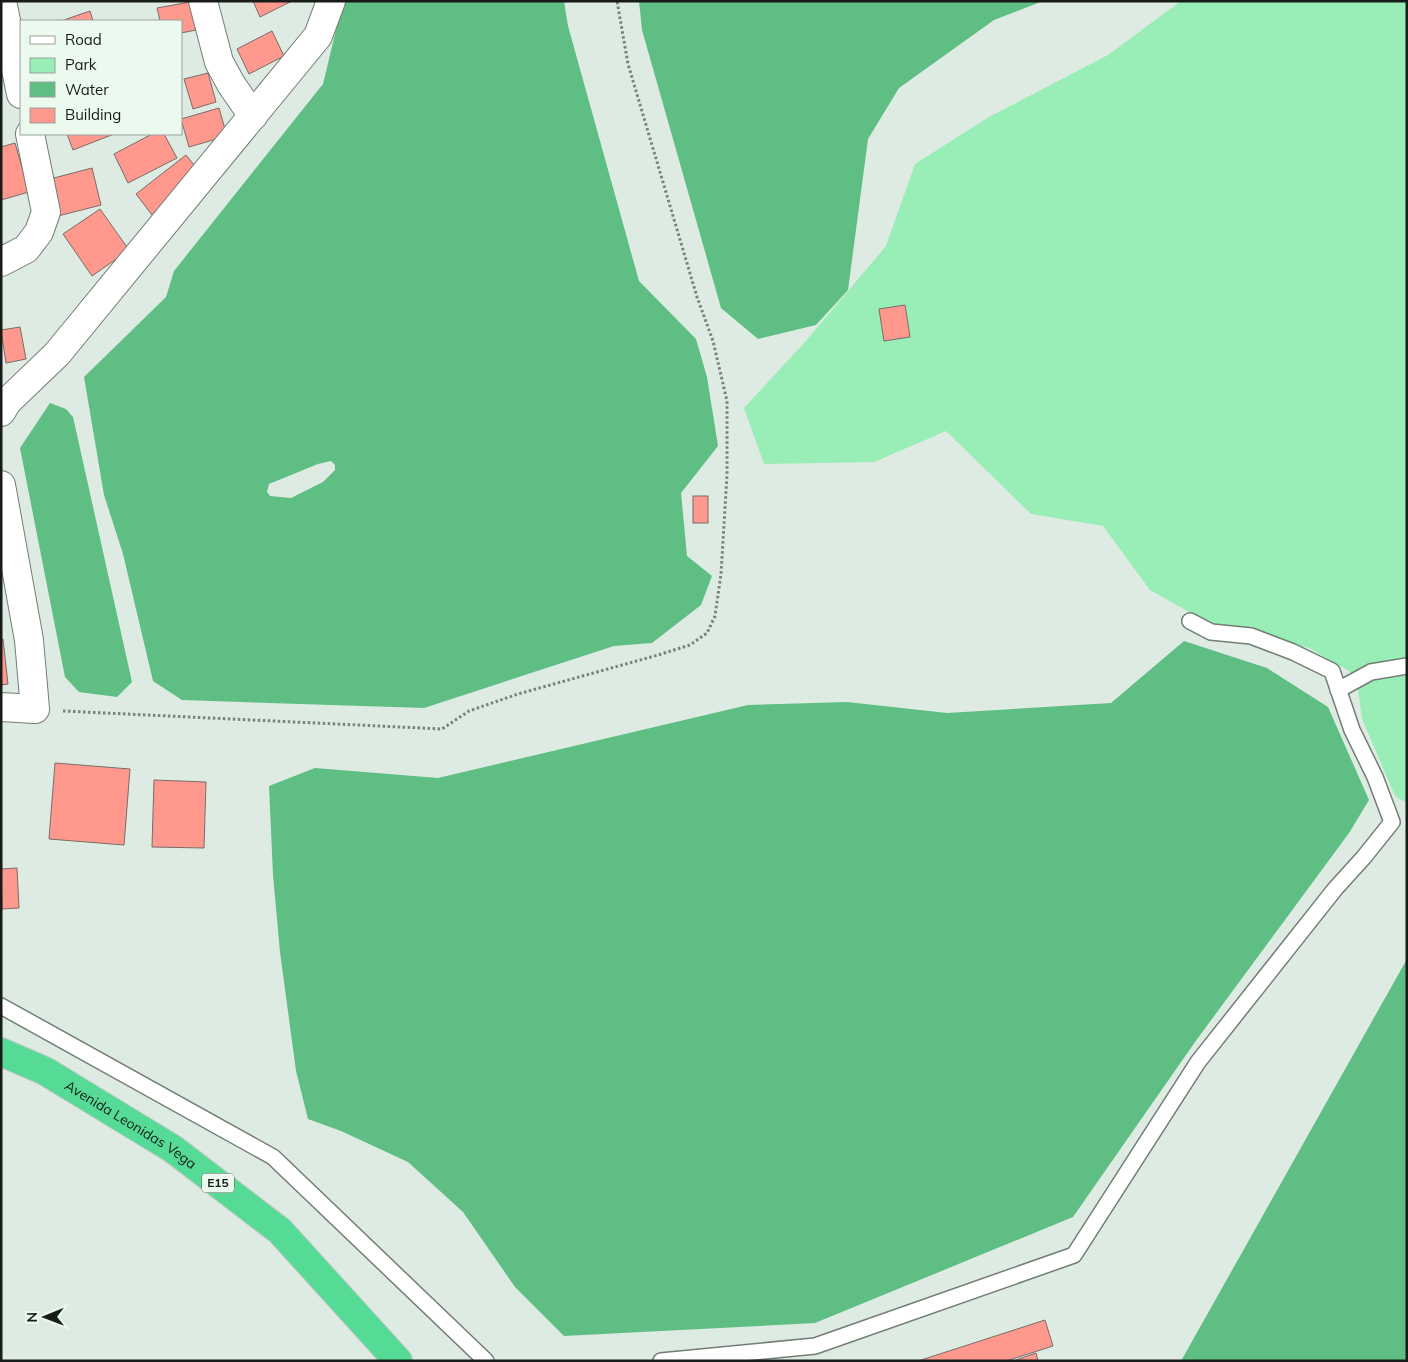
<svg xmlns="http://www.w3.org/2000/svg" width="1408" height="1362" font-family="Mulish,sans-serif">
	<style>
		.green { fill: #99edb6 }
		.water { fill: #5fbe84; fill-rule: evenodd }
		.building { fill: #ff998e; stroke: #796b69 }
		.lines { fill: none; stroke-linecap: round; stroke-linejoin: round }
		.service-casing { stroke: #727e75; stroke-width: 18 }
		.minor-casing { stroke: #727e75; stroke-width: 30 }
		.trunk-casing { stroke: #c7c9c8; stroke-width: 30 }
		.path { stroke: #79827b; stroke-width: 3; stroke-dasharray: 2.5 2.5; stroke-linecap: butt }
		.service { stroke: #fff; stroke-width: 15 }
		.minor { stroke: #fff; stroke-width: 28 }
		.trunk { stroke: #56db97; stroke-width: 28 }
		.labels { text-anchor: middle; stroke-width: 4; stroke-linejoin: round; paint-order: stroke }
		.shield { fill: #ecf9ef; stroke: #575e58; stroke-width: 1 }
		.shield-label { font-size: 12px; font-weight: bold; fill: #171c18 }
		.street-label { font-size: 14px; fill: #171c18; stroke: #ecf9ef }
	</style>
	<rect width="100%" height="100%" fill="#deebe2"/>
	<polygon class="green" points="1181,1 1407,1 1407,803 1395,796 1362,719 1356,675 1307,647 1248,645 1150,590 1103,526 1031,514 946,431 874,462 764,464 744,408 805,342 886,246 915,164 989,117 1108,55"/>
	<g class="water">
		<path d="M343 1H564L568 26 639 281 696 339 707 377 718 446 681 493 687 556 712 576 701 605 652 643 614 646 424 708 182 700 153 681 123 554 104 495 84 377 166 297 174 271 323 84ZM331 461 335 465V470L323 482 291 498 270 496 267 492 269 484 318 464Z"/>
		<polygon points="639,1 1043,1 994,20 899,88 868,139 848,290 816,325 758,339 721,308 642,30"/>
		<polygon points="50,403 66,409 73,417 132,682 117,697 79,692 65,677 20,448"/>
		<polygon points="1184,641 1267,668 1328,707 1369,800 1349,833 1195,1042 1073,1217 815,1323 564,1336 515,1287 463,1212 408,1162 341,1131 308,1119 296,1071 280,952 273,875 269,786 315,768 438,778 748,705 847,702 947,713 1111,703"/>
		<polygon points="1407,959 1407,1361 1181,1361"/>
	</g>
	<g class="building">
		<polygon points="253,1 292,1 260,17"/>
		<polygon points="190,2 196,30 181,33 181,21 160,21 157,8"/>
		<polygon points="90,11 93,21 61,21"/>
		<polygon points="272,31 284,56 249,74 237,49"/>
		<polygon points="208,73 216,102 193,109 184,79"/>
		<polygon points="219,108 227,136 189,147 181,119"/>
		<polygon points="67,134 114,134 73,150"/>
		<polygon points="152,134 164,134 177,158 128,183 114,154"/>
		<polygon points="15,143 29,192 1,200 1,147"/>
		<polygon points="186,155 203,176 152,215 136,194"/>
		<polygon points="92,168 101,205 58,216 50,179"/>
		<polygon points="100,209 129,250 92,276 63,234"/>
		<polygon points="905,305 910,337 884,341 879,309"/>
		<polygon points="20,327 26,359 6,363 1,330"/>
		<rect x="693" y="496" width="15" height="27"/>
		<polygon points="1,639 3,639 8,684 1,685"/>
		<polygon points="55,763 130,769 124,845 49,839"/>
		<polygon points="154,780 206,782 204,848 152,847"/>
		<polygon points="17,868 19,908 2,909 1,869"/>
		<polygon points="1045,1320 1053,1346 1006,1361 918,1361"/>
		<polygon points="1036,1353 1038,1361 1013,1361"/>
	</g>
	<g class="lines">
		<defs>
			<g id="service">
				<polyline points="1338,690 1371,672 1407,666"/>
				<polyline points="1,1006 273,1157 486,1361"/>
				<polyline points="661,1361 815,1346 1074,1255 1198,1062 1335,889 1364,857 1392,822 1375,777 1352,730 1332,671 1293,652 1251,636 1211,632 1190,621"/>
			</g>
			<g id="minor">
				<polyline points="2,1 21,94"/>
				<polyline points="203,1 219,62 231,84 253,116"/>
				<polyline points="1,262 26,249 39,232 46,212 30,134"/>
				<polyline points="1,412 7,402 57,354 318,36 331,1"/>
				<polyline points="1,485 29,640 35,709 1,707"/>
			</g>
			<g id="trunk">
				<path id="s1" d="M1 1052 45 1071 173 1149 280 1231 398 1361"/>
			</g>
		</defs>
		<use href="#service" class="service-casing"/>
		<use href="#minor" class="minor-casing"/>
		<use href="#trunk" class="trunk-casing"/>
		<polyline class="path" points="63,711 442,729 469,711 518,694 658,655 690,645 707,633 715,616 721,574 727,475 727,401 713,341 697,297 628,64 617,1"/>
		<use href="#service" class="service"/>
		<use href="#minor" class="minor"/>
		<use href="#trunk" class="trunk"/>
	</g>
	<g class="labels">
		<rect class="shield" x="202" y="1173.5" width="32" height="19" rx="4"/>
		<g class="shield-label">
			<text x="218" y="1187">E15</text>
		</g>
		<g class="street-label">
			<text dy="5" stroke="none"><textPath href="#s1" startOffset="149">Avenida Leonidas Vega</textPath></text>
		</g>
	</g>
	<rect width="1408" height="1362" fill="none" stroke="#171c18" stroke-width="5"/>
	<rect x="20" y="20" width="162" height="115" fill="#ecf9ef" stroke="#97a199"/>
	<rect x="30" y="36" width="25" height="8" fill="#ffffff" stroke="#97a199"/>
	<text x="65" y="45" font-size="15" fill="#171c18">Road</text>
	<rect x="30" y="58" width="25" height="15" fill="#99edb6" stroke="#97a199"/>
	<text x="65" y="70" font-size="15" fill="#171c18">Park</text>
	<rect x="30" y="82" width="25" height="15" fill="#5fbe84" stroke="#97a199"/>
	<text x="65" y="95" font-size="15" fill="#171c18">Water</text>
	<rect x="30" y="108" width="25" height="15" fill="#ff998e" stroke="#97a199"/>
	<text x="65" y="120" font-size="15" fill="#171c18">Building</text>
	<g transform="translate(45 1317) rotate(269)" stroke="#ecf9ef" stroke-width="4" paint-order="stroke">
	<path d="M0-4L9 19L0 12L-9 19Z" fill="#171c18"/>
	<text y="-8" font-size="14" font-weight="bold" text-anchor="middle" fill="#171c18">N</text>
	</g>
</svg>
